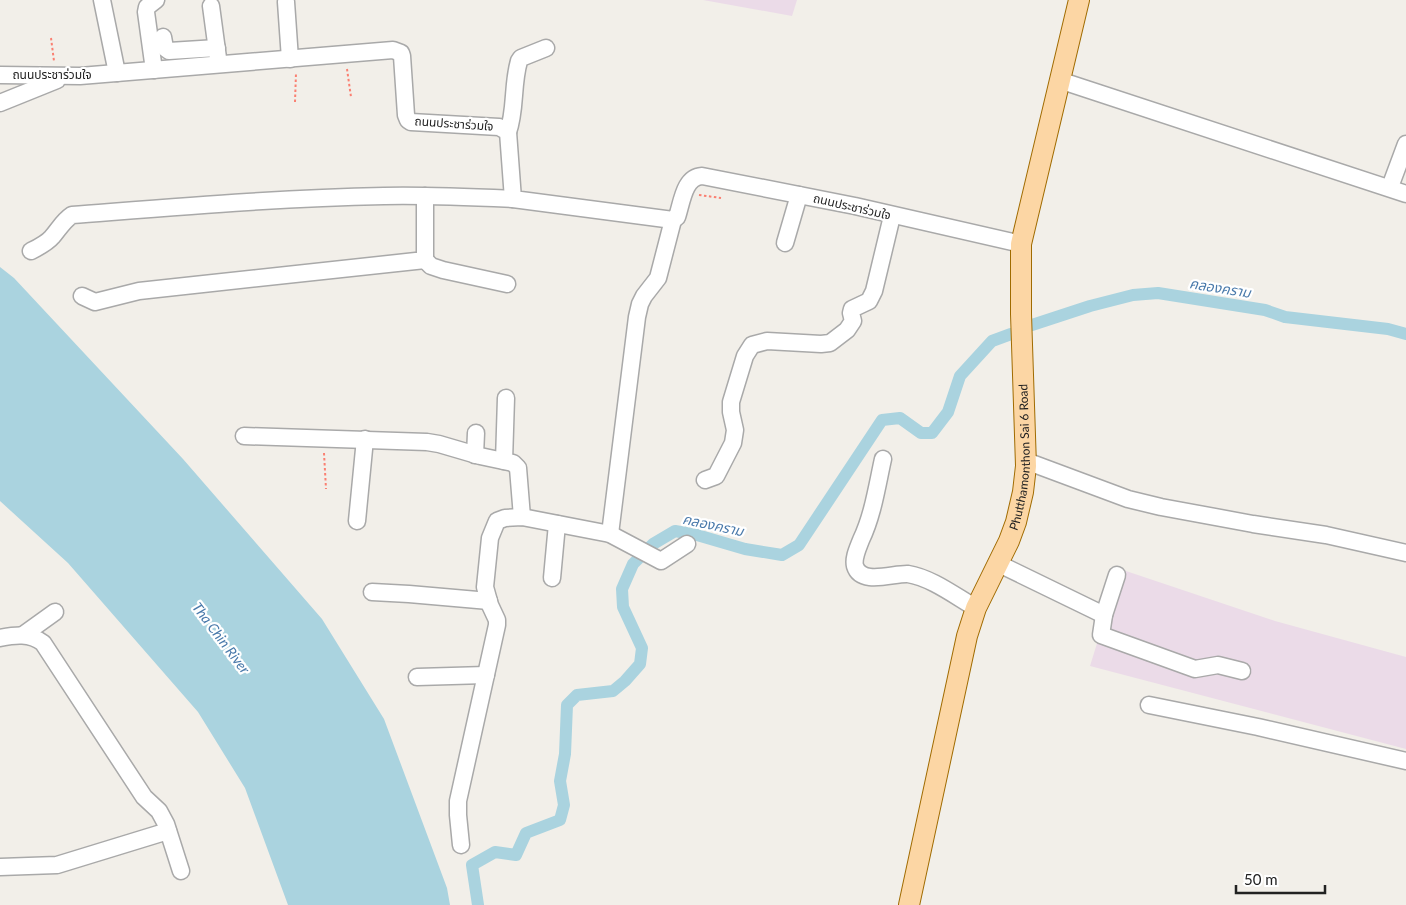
<svg xmlns="http://www.w3.org/2000/svg" width="1406" height="905" font-family="Lato,'Noto Sans Thai',sans-serif">
	<style>
		.industrial { fill: #ebdbe8 }
		.water { fill: #aad3df }
		.lines { fill: none; stroke-linecap: round; stroke-linejoin: round }
		.canal { stroke: #aad3df; stroke-width: 12 }
		.minor-casing { stroke: #a9a9a9; stroke-width: 19 }
		.major-casing { stroke: #a06b00; stroke-width: 22 }
		.path { stroke: #fa8072; stroke-width: 2; stroke-dasharray: 2.5 2.5; stroke-linecap: butt }
		.minor { stroke: #fff; stroke-width: 16 }
		.major { stroke: #fcd6a4; stroke-width: 20 }
		.labels { text-anchor: middle; stroke-width: 4.5; stroke-linejoin: round; paint-order: stroke }
		.street-label { font-size: 12px; fill: #222; stroke: #fff }
		.water-label { font-size: 14px; font-style: italic; fill: #4a7aab; stroke: #fff }
	</style>
	<rect width="100%" height="100%" fill="#f2efe9"/>
	<g class="industrial">
		<polygon points="703,0 797,0 792,16"/>
		<polygon points="1120,569 1275,621 1406,657 1406,749 1090,666"/>
	</g>
	<polygon class="water" points="0,267 14,278 183,459 322,619 384,719 447,888 450,905 288,905 245,788 198,712 68,563 0,501"/>
	<g class="lines">
		<g class="canal">
			<polyline points="1032,325 1090,306 1133,295 1158,293 1265,310 1285,317 1388,329 1406,334"/>
			<polyline points="478,905 472,865 495,852 516,855 526,833 560,820 564,805 560,781 565,754 567,705 577,695 613,691 625,681 640,664 642,648 623,607 622,589 633,564 653,544 675,531 697,535 745,549 782,555 799,545 882,420 900,418 921,433 932,433 948,412 960,376 992,341 1011,334"/>
		</g>
		<defs>
			<g id="minor">
				<polyline points="102,0 117,73"/>
				<polyline points="286,2 290,59"/>
				<polyline points="211,6 218,58"/>
				<polyline points="163,37 165,48 169,51 217,48"/>
				<polyline points="154,70 146,12 147,7 156,0"/>
				<path d="M0 75 80 76 393 50 401 53 402 56 406 115 408 120 411 122 499 127 508 132 513 199 673 220 677 217C682 202 684 177 702 176L855 206 1021 244"/>
				<polyline points="1059,80 1406,194"/>
				<polyline points="0,103 57,80"/>
				<path d="M508 132C516 110 512 85 519 61L521 58 546 48"/>
				<polyline points="1390,187 1406,144"/>
				<polyline points="785,243 799,195"/>
				<path d="M31 251C39 247 47 243 52 237 59 229 63 221 72 215 176 207 280 198 384 196 427 195 470 197 513 199"/>
				<polyline points="425,260 431,266 443,270 507,284"/>
				<polyline points="82,296 95,302 139,291 425,260 425,196"/>
				<polyline points="244,436 427,442 439,444 480,456 513,463 518,468 522,517"/>
				<polyline points="475,455 476,433"/>
				<path d="M883 459C877 486 873 515 861 540 858 548 853 558 855 566 861 586 894 573 908 574 932 578 955 596 976 608"/>
				<polyline points="504,461 506,398"/>
				<polyline points="1026,461 1128,499 1161,507 1253,524 1326,535 1406,553"/>
				<polyline points="705,480 716,476 733,443 735,430 731,412 731,402 745,356 752,345 767,341 821,344 830,343 847,330 853,321 851,313 852,309 869,301 874,291 892,216"/>
				<polyline points="357,521 365,439"/>
				<polyline points="610,534 637,317 640,304 644,296 658,278 673,220"/>
				<polyline points="997,563 1104,615"/>
				<polyline points="1117,575 1104,615 1101,635 1195,669 1218,665 1242,671"/>
				<polyline points="552,578 557,524"/>
				<polyline points="372,592 409,594 489,601"/>
				<polyline points="23,635 55,612"/>
				<path d="M0 638C15 635 30 633 43 643L144 797 159 811 166 824 181 871"/>
				<polyline points="417,677 486,675"/>
				<polyline points="1149,705 1258,727 1406,761"/>
				<polyline points="461,845 458,815 458,801 497,625 497,620 490,605 485,587 490,538 497,521 505,518 522,517 610,534 661,561 687,544"/>
				<polyline points="0,867 57,865 168,831"/>
			</g>
			<g id="major">
				<path id="s1" d="M909 905 967 636 976 608 1009 541 1016 522 1023 492 1026 466 1021 314V244L1079 0"/>
			</g>
		</defs>
		<use href="#minor" class="minor-casing"/>
		<use href="#major" class="major-casing"/>
		<g class="path">
			<polyline points="51,38 54,61"/>
			<polyline points="347,69 351,97"/>
			<polyline points="295,102 296,73"/>
			<polyline points="699,195 721,198"/>
			<polyline points="324,453 326,489"/>
		</g>
		<use href="#minor" class="minor"/>
		<use href="#major" class="major"/>
	</g>
	<g class="labels">
		<g class="street-label">
			<text x="52" y="79">ถนนประชาร่วมใจ</text>
			<text transform="translate(454 124) rotate(4)" y="4">ถนนประชาร่วมใจ</text>
			<text transform="translate(852 207) rotate(13)" y="4">ถนนประชาร่วมใจ</text>
			<text dy="4" stroke="none"><textPath href="#s1" startOffset="465">Phutthamonthon Sai 6 Road</textPath></text>
		</g>
		<g class="water-label">
			<text transform="translate(1220 288) rotate(9)" y="5">คลองคราม</text>
			<text transform="translate(713 525) rotate(12)" y="5">คลองคราม</text>
			<text transform="translate(221 638) rotate(53)" y="5">Tha Chin River</text>
		</g>
	</g>
	<path d="M1236 885v8h89v-8" fill="none" stroke="#222222" stroke-width="2.5"/>
	<text x="1244" y="885" font-size="15" fill="#222222" stroke="#ffffff" stroke-width="4" paint-order="stroke">50 m</text>
</svg>
